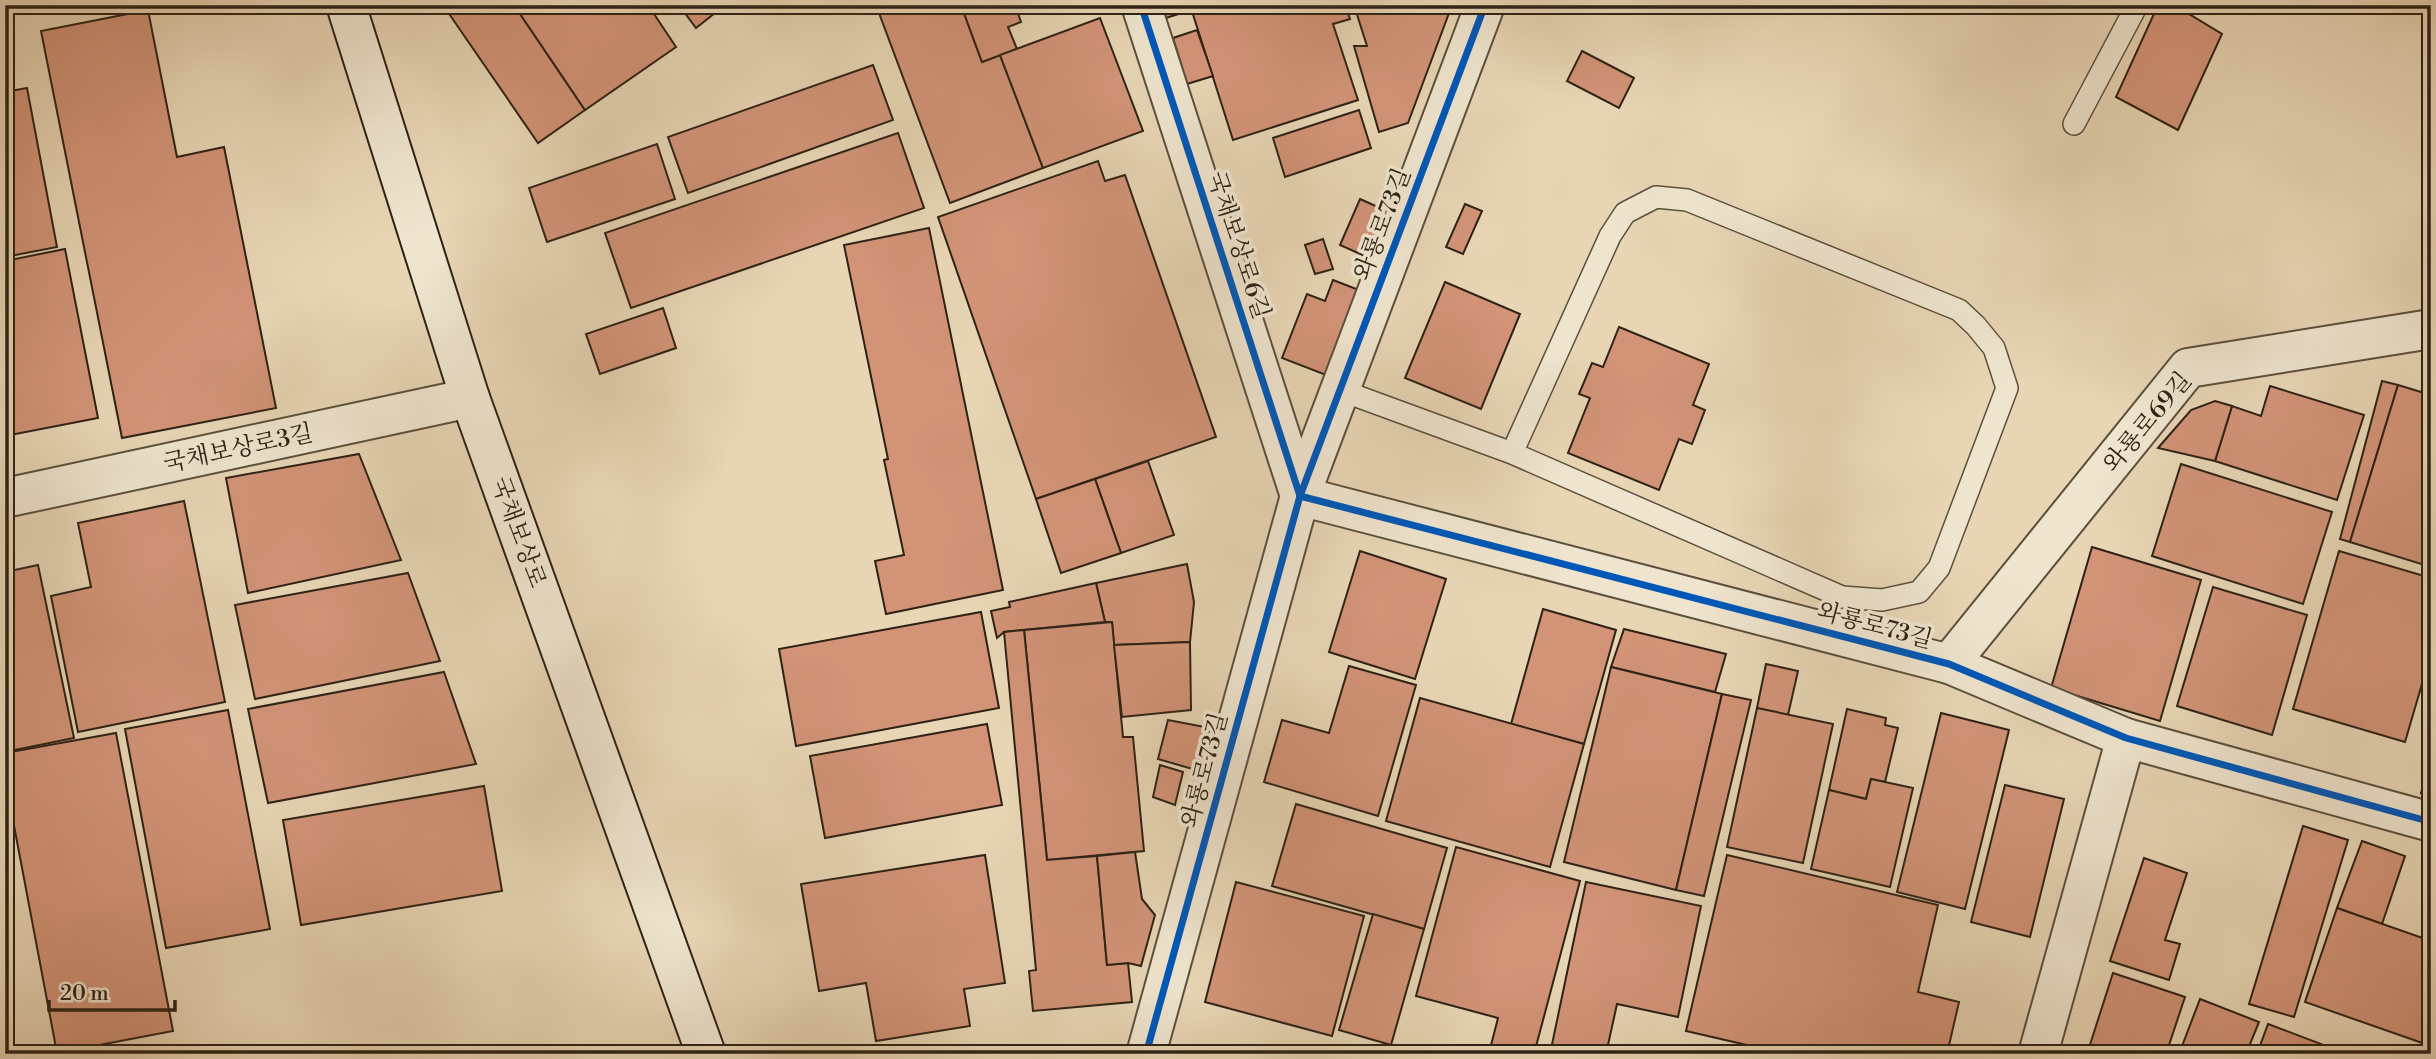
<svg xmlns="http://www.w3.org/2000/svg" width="2436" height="1059" font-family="'Libre Bodoni','Noto Serif KR',serif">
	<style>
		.building { fill: #d29377; stroke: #2e2215; stroke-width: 2 }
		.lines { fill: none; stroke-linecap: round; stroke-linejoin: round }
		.service-casing { stroke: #5c4f3d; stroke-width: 24 }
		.minor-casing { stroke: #5c4f3d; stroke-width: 42 }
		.tertiary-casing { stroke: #5c4f3d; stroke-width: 42 }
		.secondary-casing { stroke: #2e2215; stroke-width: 42 }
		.service { stroke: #efe4ce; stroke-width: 21 }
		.minor { stroke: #efe4ce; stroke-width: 38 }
		.tertiary { stroke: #efe4ce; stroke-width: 38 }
		.secondary { stroke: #efe4ce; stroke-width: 38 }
		.cycleway-casing { stroke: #efe4ce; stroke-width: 11 }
		.cycleway { stroke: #0057b8; stroke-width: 7 }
		.labels { text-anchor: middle; stroke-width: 7; stroke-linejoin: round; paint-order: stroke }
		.street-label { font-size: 24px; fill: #2e2215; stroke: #efe4ce }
	</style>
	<rect width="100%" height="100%" fill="#e7d5b4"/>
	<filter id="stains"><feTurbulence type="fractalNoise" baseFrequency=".00286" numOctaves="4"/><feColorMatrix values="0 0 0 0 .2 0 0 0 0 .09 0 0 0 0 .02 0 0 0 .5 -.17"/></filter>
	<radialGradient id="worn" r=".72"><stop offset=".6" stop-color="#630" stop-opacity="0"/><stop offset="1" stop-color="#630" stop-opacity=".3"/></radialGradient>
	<g class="building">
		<polygon points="443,5 514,5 585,110 538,143"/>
		<polygon points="514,5 648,5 676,47 585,110"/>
		<polygon points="679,5 725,5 696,28"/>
		<polygon points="876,5 961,5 982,62 1000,55 1043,168 950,203"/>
		<polygon points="961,5 1015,5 1021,22 1008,27 1017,49 982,62"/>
		<polygon points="1162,5 1190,5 1191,10 1166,18"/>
		<polygon points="1190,5 1345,5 1350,19 1333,24 1358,100 1233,140"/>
		<polygon points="1354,5 1452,5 1408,123 1379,132 1354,46 1367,46"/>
		<polygon points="2158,5 2174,5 2222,34 2178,130 2116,97"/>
		<polygon points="148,10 177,157 224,147 276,408 122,438 41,31"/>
		<polygon points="1100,18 1143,131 1043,168 1000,55"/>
		<polygon points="1197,30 1213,76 1187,84 1173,38"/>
		<polygon points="1582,51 1634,78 1619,108 1567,81"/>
		<polygon points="873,65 893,120 688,193 668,137"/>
		<polygon points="27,88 57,247 5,257 5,92"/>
		<polygon points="1359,110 1371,148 1285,177 1273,138"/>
		<polygon points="898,133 924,208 631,308 605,233"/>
		<polygon points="657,144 675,199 547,242 529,188"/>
		<polygon points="1098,161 1105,181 1125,175 1216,437 1036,499 938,217"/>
		<polygon points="1360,199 1387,211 1367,257 1340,245"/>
		<polygon points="1465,204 1482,211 1463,254 1446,247"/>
		<polygon points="929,228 1003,590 886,614 875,561 904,555 884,460 888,459 844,245"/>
		<polygon points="1323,239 1333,269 1315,274 1305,245"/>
		<polygon points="65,249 98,418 5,436 5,261"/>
		<polygon points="1333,280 1359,290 1326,375 1282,358 1307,294 1325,301"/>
		<polygon points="1445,282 1520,314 1481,409 1405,378"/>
		<polygon points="663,308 676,348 600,374 586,334"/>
		<polygon points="1619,327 1709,364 1693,405 1705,410 1692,444 1679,439 1659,490 1568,453 1590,398 1579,394 1592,363 1603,367"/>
		<polygon points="2382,381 2398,385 2350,542 2340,539"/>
		<polygon points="2398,385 2431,395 2431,567 2350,542"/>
		<polygon points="2270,386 2364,415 2337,500 2215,461 2232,406 2261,416"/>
		<polygon points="2215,401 2232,406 2215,461 2158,448 2191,410"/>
		<polygon points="359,454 401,560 248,593 226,478"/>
		<polygon points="1148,461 1174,535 1121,553 1095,479"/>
		<polygon points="2181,464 2332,512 2303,604 2152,556"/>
		<polygon points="1095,479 1121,553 1061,573 1036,499"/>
		<polygon points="184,501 225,702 78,732 51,596 91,587 78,523"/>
		<polygon points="2092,547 2201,580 2160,721 2051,688"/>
		<polygon points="1360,551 1446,579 1415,679 1329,652"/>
		<polygon points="2339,551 2431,578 2431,653 2405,742 2293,709"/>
		<polygon points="1187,564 1194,602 1190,642 1114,645 1112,622 1105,622 1096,583"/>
		<polygon points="38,565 74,738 5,752 5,572"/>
		<polygon points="408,573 440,661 255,699 235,605"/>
		<polygon points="1096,583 1105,622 1004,632 997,638 991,611 1010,607 1009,602"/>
		<polygon points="2213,587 2307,615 2272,735 2177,706"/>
		<polygon points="1543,609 1616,630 1584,744 1511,724"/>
		<polygon points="981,612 999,708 796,746 779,649"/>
		<polygon points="1112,622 1123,737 1133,737 1144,851 1047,860 1024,630"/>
		<polygon points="1624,629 1726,654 1715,692 1611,667"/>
		<polygon points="1024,630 1047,860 1097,856 1107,965 1128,963 1132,1002 1033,1011 1029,971 1036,970 1004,632"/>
		<polygon points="1190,642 1191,710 1122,717 1114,645"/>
		<polygon points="1766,664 1798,671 1788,715 1757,708"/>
		<polygon points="1349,666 1416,685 1378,816 1264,782 1282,720 1329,733"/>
		<polygon points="1611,667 1722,694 1676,890 1564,862"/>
		<polygon points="444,672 476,764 268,803 248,709"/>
		<polygon points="1722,694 1751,700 1704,896 1676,890"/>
		<polygon points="1420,698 1584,744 1550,867 1386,821"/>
		<polygon points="1757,708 1833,724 1803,863 1727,847"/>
		<polygon points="1847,709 1886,718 1885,725 1898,728 1885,782 1871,779 1866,799 1829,790"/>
		<polygon points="228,710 270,929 166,948 125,729"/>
		<polygon points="1941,713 2009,730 1965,909 1897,892"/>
		<polygon points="1168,720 1210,728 1196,770 1158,759"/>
		<polygon points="987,724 1002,805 825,838 810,756"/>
		<polygon points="116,733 173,1031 57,1053 5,778 5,753"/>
		<polygon points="2431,760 2431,796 2421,793"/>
		<polygon points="1160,765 1183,772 1175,805 1153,797"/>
		<polygon points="1871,779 1913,788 1890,887 1811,869 1829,790 1866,799"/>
		<polygon points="2005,785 2064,799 2030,937 1971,922"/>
		<polygon points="484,786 502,891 301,925 283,820"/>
		<polygon points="1296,804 1447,848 1424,929 1272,886"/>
		<polygon points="2303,826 2348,840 2294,1017 2249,1004"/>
		<polygon points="2362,841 2405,856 2382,924 2337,908"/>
		<polygon points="1456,847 1580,881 1534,1054 1489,1053 1498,1018 1416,996"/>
		<polygon points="1135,852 1142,899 1155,915 1141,966 1128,963 1107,965 1097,856"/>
		<polygon points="985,855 1005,983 964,989 970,1026 876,1041 866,983 819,991 801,884"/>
		<polygon points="1727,855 1938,905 1918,992 1959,1002 1947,1054 1786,1054 1686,1031"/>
		<polygon points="2144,858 2187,873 2165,940 2180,944 2169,980 2110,961"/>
		<polygon points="1236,882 1364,916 1332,1036 1205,1002"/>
		<polygon points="1586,882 1701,906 1678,1017 1617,1004 1606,1054 1550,1054"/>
		<polygon points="2337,908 2431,941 2431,1046 2305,1002"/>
		<polygon points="1373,914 1424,929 1391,1045 1339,1030"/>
		<polygon points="2113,973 2185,997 2166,1054 2087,1054"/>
		<polygon points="2200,999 2259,1022 2246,1054 2179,1054"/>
		<polygon points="2268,1024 2329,1047 2327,1054 2257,1054"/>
	</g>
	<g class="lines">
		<defs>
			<g id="service">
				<polyline points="2074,124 2137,5"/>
				<polyline points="1340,390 1512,453 1842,597 1882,600 1919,592 1939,568 2007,388 1994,348 1976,326 1959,310 1687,200 1656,197 1625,213 1610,236 1512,453"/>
			</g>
			<g id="minor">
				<polyline points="1141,5 1300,496 1949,664 2126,738 2431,822"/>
				<polyline points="5,498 470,398"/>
				<polyline points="1949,664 2188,368 2431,329"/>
				<polyline points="2038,1054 2126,738"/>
			</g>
			<polyline id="tertiary" points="1146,1054 1300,496 1485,5"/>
			<polyline id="secondary" points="346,5 470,398 706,1054"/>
		</defs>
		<use href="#service" class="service-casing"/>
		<use href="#minor" class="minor-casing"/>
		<use href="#tertiary" class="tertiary-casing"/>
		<use href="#secondary" class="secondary-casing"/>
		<use href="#service" class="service"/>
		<use href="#minor" class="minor"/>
		<use href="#tertiary" class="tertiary"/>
		<use href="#secondary" class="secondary"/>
		<defs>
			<g id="cycleway">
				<polyline points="1141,5 1300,496 1949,664 2126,738 2431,822"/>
				<polyline points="1146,1054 1300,496 1485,5"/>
			</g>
		</defs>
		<use href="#cycleway" class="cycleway-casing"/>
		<use href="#cycleway" class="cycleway"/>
	</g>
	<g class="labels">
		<g class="street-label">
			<text transform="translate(1382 224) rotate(-69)" y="8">와룡로73길</text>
			<text transform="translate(1239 245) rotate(72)" y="8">국채보상로6길</text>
			<text transform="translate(2147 422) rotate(-50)" y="8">와룡로69길</text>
			<text transform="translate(238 448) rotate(-12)" y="8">국채보상로3길</text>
			<text transform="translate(519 532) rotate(70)" y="8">국채보상로</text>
			<text transform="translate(1875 625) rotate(15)" y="8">와룡로73길</text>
			<text transform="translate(1204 770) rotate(-75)" y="8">와룡로73길</text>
		</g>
	</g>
	<rect width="2436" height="1059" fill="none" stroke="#e7d5b4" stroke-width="28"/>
	<rect x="7" y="7" width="2422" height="1045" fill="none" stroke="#2e2215" stroke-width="3.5"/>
	<rect x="14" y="14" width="2408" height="1031" fill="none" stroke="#2e2215" stroke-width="2"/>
	<path d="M49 1000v10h126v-10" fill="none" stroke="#2e2215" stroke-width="3.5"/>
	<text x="60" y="1000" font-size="21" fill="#2e2215" stroke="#efe4ce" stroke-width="5" paint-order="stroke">20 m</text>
	<rect width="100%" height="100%" filter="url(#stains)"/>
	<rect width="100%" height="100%" fill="url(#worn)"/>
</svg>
